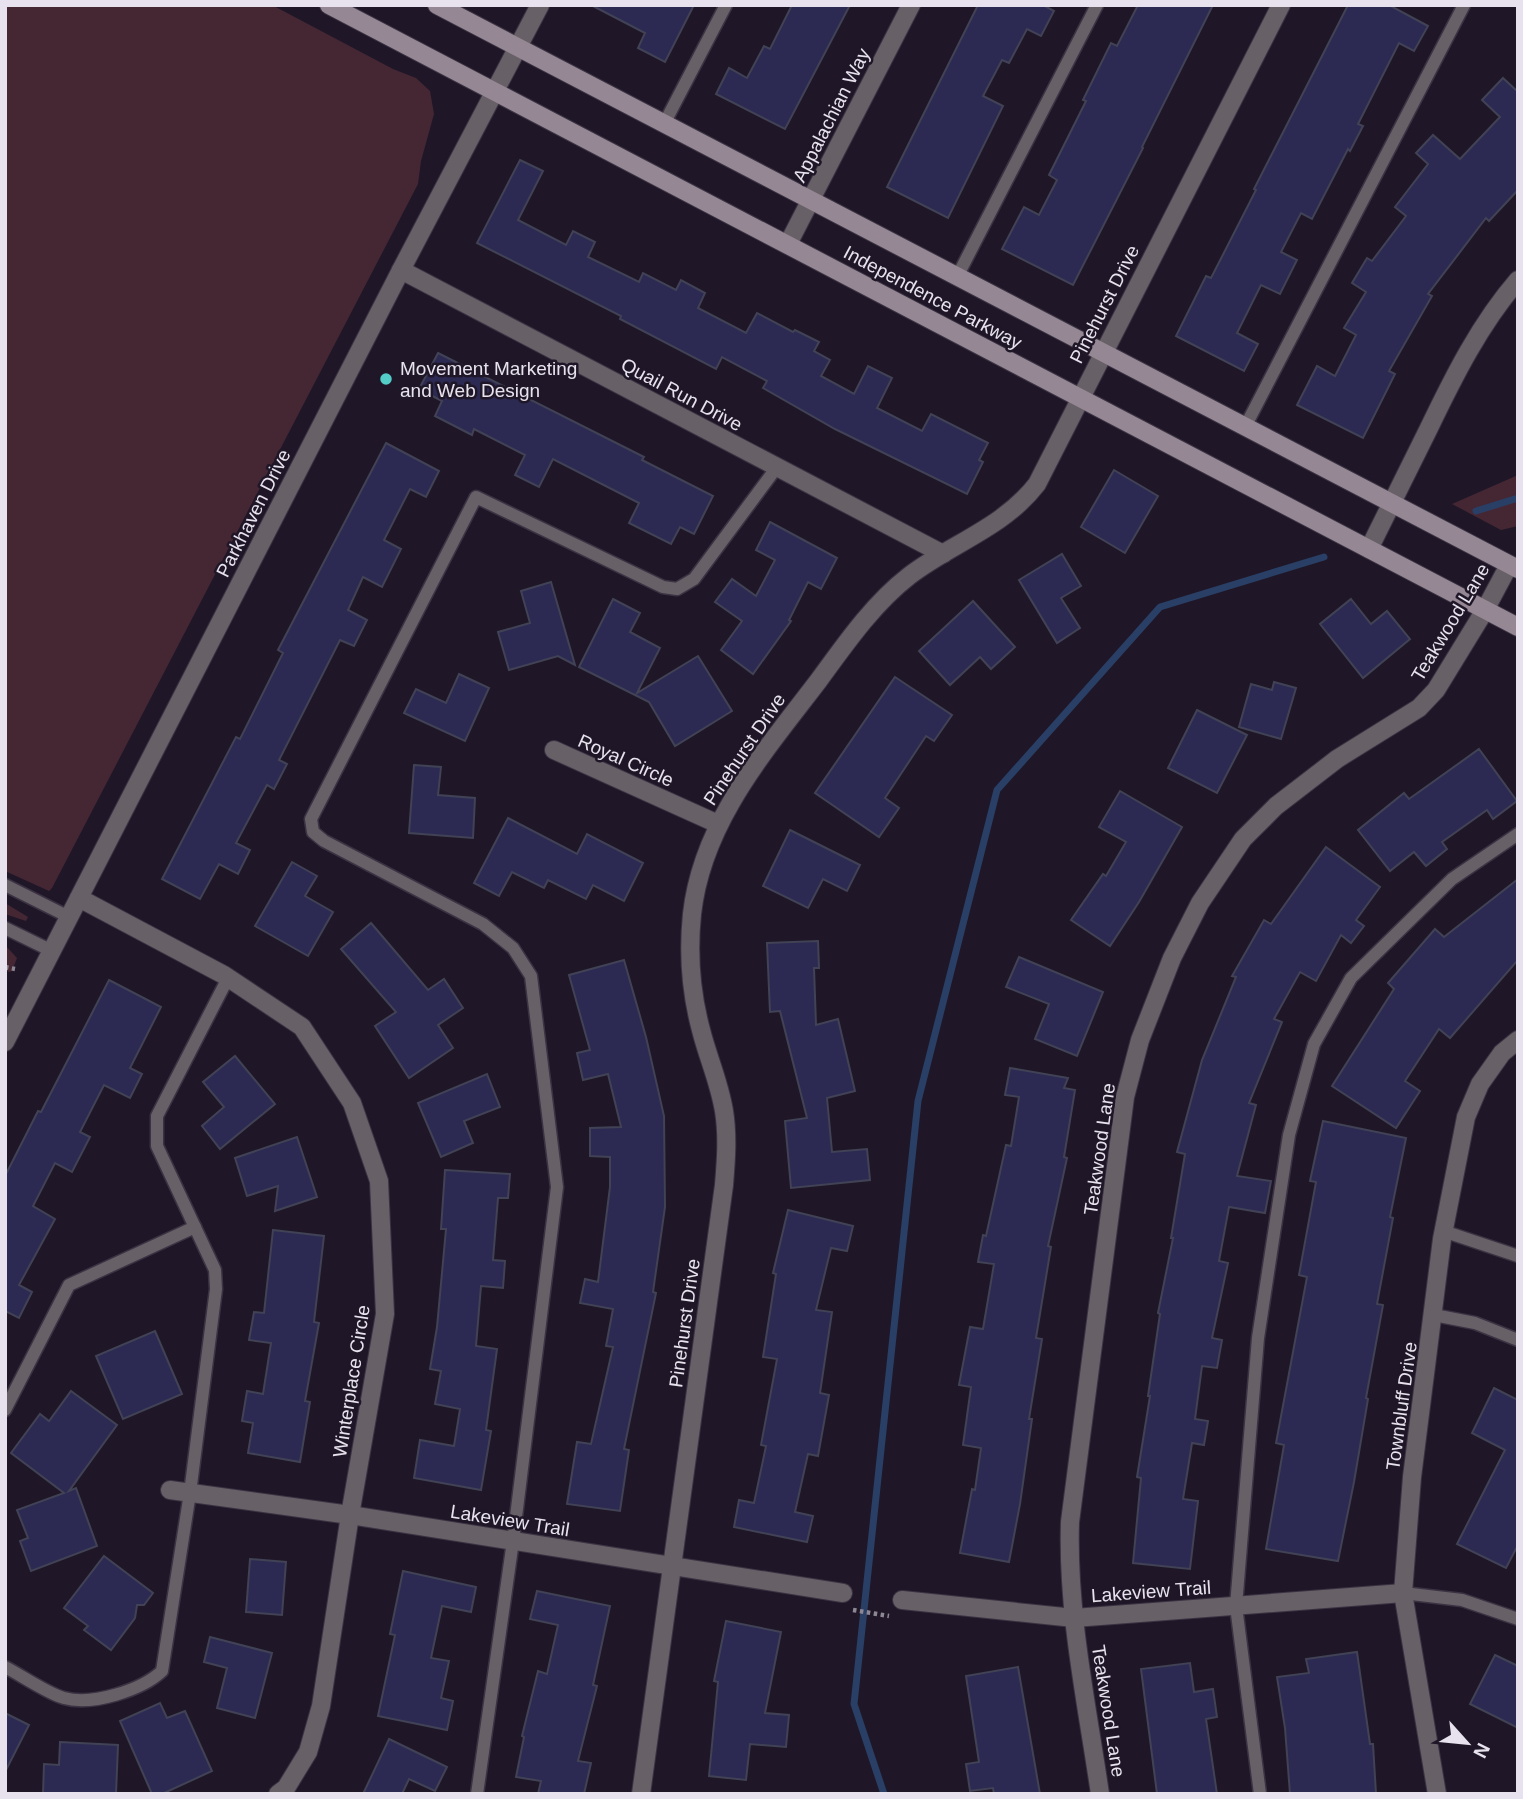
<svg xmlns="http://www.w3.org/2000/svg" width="1523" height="1799" font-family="Arial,sans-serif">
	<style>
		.green { fill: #452734 }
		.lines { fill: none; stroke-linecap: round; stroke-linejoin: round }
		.stream { stroke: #293f65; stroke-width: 7 }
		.building { fill: #2c2a52; stroke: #414255; stroke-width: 2 }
		.service-casing { stroke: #3b3343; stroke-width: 15 }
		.minor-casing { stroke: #3b3343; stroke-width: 20 }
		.tertiary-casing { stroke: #3b3343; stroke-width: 20 }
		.secondary-casing { stroke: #3b3343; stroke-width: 20 }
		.path { stroke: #8d8794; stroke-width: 4.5; stroke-dasharray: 3.5 3.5; stroke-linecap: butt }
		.service { stroke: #686067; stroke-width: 12 }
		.minor { stroke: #686067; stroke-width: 18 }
		.tertiary { stroke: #686067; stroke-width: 18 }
		.secondary { stroke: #958894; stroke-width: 18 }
		.poi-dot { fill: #54cdc8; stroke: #1f1727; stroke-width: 2.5 }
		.labels { text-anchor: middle; stroke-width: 5; stroke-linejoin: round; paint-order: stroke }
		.street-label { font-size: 19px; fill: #e7e2ed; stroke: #1f1727 }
		.poi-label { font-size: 19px; fill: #e7e2ed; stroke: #1f1727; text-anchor: start }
	</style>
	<rect width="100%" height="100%" fill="#1f1727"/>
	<g class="green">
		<polygon points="5,5 272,5 393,69 416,78 430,91 434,114 421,161 418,184 52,888 49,891 5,871"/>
		<polygon points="1518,475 1518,526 1501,530 1452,504"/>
		<polygon points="5,903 28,917 26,921 5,914"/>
		<polygon points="5,945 17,958 12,971 9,972 5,970"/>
	</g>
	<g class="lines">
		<g class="stream">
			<polyline points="1476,511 1518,498"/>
			<polyline points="884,1794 854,1704 918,1101 997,790 1160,607 1324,557"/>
		</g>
	</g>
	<g class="building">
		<polygon points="591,5 694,5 665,62 638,48 645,33"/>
		<polygon points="792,5 850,5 785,129 716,94 729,68 747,78 764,46 770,49"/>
		<polygon points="978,5 1043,5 1054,11 1041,36 1027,29 1009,63 1002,60 983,96 1003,106 948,218 887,187"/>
		<polygon points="1138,5 1213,5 1142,147 1143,148 1073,285 1002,249 1024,207 1039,215 1057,180 1049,175 1086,101 1083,100 1111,43 1117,46"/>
		<polygon points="1348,5 1389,5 1428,26 1414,51 1399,43 1358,124 1363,126 1350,151 1348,149 1312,219 1301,213 1281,252 1297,260 1280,294 1261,285 1237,333 1258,344 1244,371 1176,336 1206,276 1211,278 1256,190 1254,189"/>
		<polygon points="1503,78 1518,92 1518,190 1489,221 1486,218 1428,294 1432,296 1389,371 1395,374 1363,438 1297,405 1317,366 1335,376 1356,335 1344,328 1366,292 1352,283 1367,258 1372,261 1406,216 1395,207 1428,164 1416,153 1433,135 1460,159 1500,117 1482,100"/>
		<polygon points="520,160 543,171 518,220 566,245 573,231 595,242 588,257 639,282 643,273 676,290 681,280 705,293 698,308 746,333 757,313 793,332 795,330 819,342 814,351 830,360 821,376 854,394 868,366 892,378 877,408 922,431 931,414 988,443 979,460 983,462 967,494 835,429 763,388 767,381 722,357 716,369 620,319 621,316 477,243"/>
		<polygon points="438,353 644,457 642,460 713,496 694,534 680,527 671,544 629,523 639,503 553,459 539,487 515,475 525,455 474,429 472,435 435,416 442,401 419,389"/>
		<polygon points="386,443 439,471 426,497 410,489 384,540 401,549 382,587 363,577 348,610 367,620 354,646 340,640 279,760 287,764 274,789 267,785 236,843 250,850 238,874 219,864 200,899 162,879 236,737 240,739 283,653 278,650"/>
		<polygon points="1114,470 1158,496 1125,553 1081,527"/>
		<polygon points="770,522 837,558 821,589 808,582 789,620 791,621 753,674 721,650 742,621 715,602 732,579 756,596 775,560 756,550"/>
		<polygon points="1062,554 1081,586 1061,598 1080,628 1057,643 1019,580"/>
		<polygon points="551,582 575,665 558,656 509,670 498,632 530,623 521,591"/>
		<polygon points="613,599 640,613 630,632 660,648 637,693 698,656 732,711 675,746 649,702 579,667"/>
		<polygon points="1351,599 1371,624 1387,611 1410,639 1363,678 1320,624"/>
		<polygon points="973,601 1015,647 991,669 980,657 950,685 919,651"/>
		<polygon points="459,674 489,688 465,741 404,713 416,689 446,703"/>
		<polygon points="895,677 952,715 934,741 926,736 885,798 899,808 879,837 815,793"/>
		<polygon points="1274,682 1296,688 1281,739 1239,727 1251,684 1272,690"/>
		<polygon points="1197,710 1247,735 1217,793 1168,768"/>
		<polygon points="1479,749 1517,801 1493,819 1487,810 1442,842 1447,849 1426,866 1414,852 1390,871 1358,830 1404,793 1409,799"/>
		<polygon points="414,765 441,767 438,795 475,798 473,838 409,833"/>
		<polygon points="1120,791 1182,827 1139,902 1110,946 1071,920 1103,874 1106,876 1126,842 1099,827"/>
		<polygon points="508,818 577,854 587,834 643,863 624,901 593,885 586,899 548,880 544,888 512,872 499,896 474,883"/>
		<polygon points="790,830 860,865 847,891 823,879 808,908 763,886"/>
		<polygon points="1326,847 1380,887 1356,920 1364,926 1351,943 1341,935 1316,981 1300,972 1274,1019 1282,1022 1249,1103 1256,1105 1237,1176 1271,1181 1265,1213 1229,1207 1219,1261 1228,1263 1212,1338 1222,1340 1217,1368 1202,1366 1195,1419 1208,1421 1204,1445 1192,1443 1183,1499 1198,1501 1190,1569 1133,1563 1141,1478 1137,1477 1150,1396 1148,1396 1160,1314 1158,1313 1173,1238 1171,1238 1185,1154 1177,1152 1202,1060 1236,977 1232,976 1264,920 1271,924"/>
		<polygon points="292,862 317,876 305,896 333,912 308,956 255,926"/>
		<polygon points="1518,879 1518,960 1450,1038 1439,1029 1405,1081 1420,1091 1396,1128 1332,1086 1394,989 1388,983 1435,929 1444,937"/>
		<polygon points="371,923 428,990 444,979 463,1008 438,1025 453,1048 409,1078 375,1026 396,1012 341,949"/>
		<polygon points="818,941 819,968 814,968 816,1025 838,1019 855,1091 827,1098 832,1152 867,1149 870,1180 791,1188 785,1121 807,1118 780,1011 770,1012 767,943"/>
		<polygon points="1019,957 1103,992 1077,1056 1035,1039 1049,1004 1006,987"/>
		<polygon points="624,960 646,1037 664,1116 665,1207 653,1292 656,1293 624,1449 629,1450 620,1511 567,1504 577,1442 591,1444 613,1347 606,1346 613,1309 580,1303 585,1279 598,1282 610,1187 610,1157 590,1156 590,1128 621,1127 608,1074 583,1080 577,1053 590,1050 569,975"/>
		<polygon points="109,980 161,1007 130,1068 142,1074 130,1098 104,1085 80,1132 90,1137 72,1172 55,1163 33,1206 55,1219 19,1285 32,1292 19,1318 5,1311 5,1176 38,1111 41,1112"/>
		<polygon points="235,1056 275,1104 220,1149 202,1126 224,1107 203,1082"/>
		<polygon points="1010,1068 1068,1078 1064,1088 1075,1090 1064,1157 1067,1158 1048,1246 1051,1247 1036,1338 1042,1339 1029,1419 1032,1419 1020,1504 1009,1562 960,1553 972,1489 975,1490 981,1448 963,1445 971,1387 959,1385 970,1327 983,1329 994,1264 978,1262 983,1235 986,1236 1006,1145 1011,1146 1019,1097 1005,1095"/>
		<polygon points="487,1074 500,1107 464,1121 473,1143 441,1157 418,1103"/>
		<polygon points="1323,1121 1406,1138 1390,1217 1393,1218 1377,1304 1383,1305 1366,1398 1368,1399 1354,1482 1338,1561 1266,1549 1284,1445 1276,1443 1307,1277 1299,1275 1316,1182 1310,1181"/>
		<polygon points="297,1137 317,1197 275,1211 278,1186 247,1196 235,1158"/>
		<polygon points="445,1170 510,1174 508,1198 498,1198 493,1260 505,1261 503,1288 481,1286 476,1346 497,1349 486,1430 491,1431 481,1490 414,1478 420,1440 454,1446 460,1409 435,1404 441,1371 430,1369 437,1327 446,1229 441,1229"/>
		<polygon points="788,1210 853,1226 847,1251 831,1248 816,1310 832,1312 820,1393 829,1395 818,1456 808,1454 795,1512 813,1516 807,1542 734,1527 739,1500 754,1503 766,1446 761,1445 777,1359 763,1357 776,1274 773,1273"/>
		<polygon points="273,1230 324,1236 314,1322 319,1323 305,1401 310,1402 300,1462 248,1453 253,1423 242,1421 247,1391 263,1394 271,1343 249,1340 254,1312 264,1313"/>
		<polygon points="155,1331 182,1394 123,1419 96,1356"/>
		<polygon points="1494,1388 1518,1400 1518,1545 1506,1568 1457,1544 1505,1450 1472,1433"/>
		<polygon points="71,1391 117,1425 69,1491 76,1488 97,1546 31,1571 20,1541 28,1538 17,1510 64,1493 11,1453 40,1414 49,1421"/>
		<polygon points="104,1556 153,1593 144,1605 137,1605 135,1618 111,1650 84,1630 88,1626 64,1608"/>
		<polygon points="250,1559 286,1562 282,1615 246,1612"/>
		<polygon points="403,1571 476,1587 471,1612 442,1606 431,1658 449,1661 441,1698 453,1701 447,1730 378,1716 395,1635 390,1634"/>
		<polygon points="537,1591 610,1606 593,1685 597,1686 578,1761 591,1763 584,1794 538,1794 541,1781 516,1777 524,1737 522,1736 538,1671 547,1674 558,1625 530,1619"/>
		<polygon points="726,1621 781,1632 765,1713 789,1715 786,1747 750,1744 746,1780 709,1776 718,1682 714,1681"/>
		<polygon points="210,1637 272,1653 255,1718 217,1708 227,1668 204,1662"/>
		<polygon points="1357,1652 1370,1744 1373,1744 1376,1794 1290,1794 1285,1728 1277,1677 1309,1673 1306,1659"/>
		<polygon points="1495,1655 1518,1666 1518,1728 1470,1704"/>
		<polygon points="1190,1663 1194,1692 1213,1689 1217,1717 1206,1719 1217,1794 1157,1794 1141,1669"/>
		<polygon points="1018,1667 1040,1794 994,1794 993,1788 970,1791 966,1764 979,1762 966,1676"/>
		<polygon points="160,1703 167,1718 185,1711 212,1771 162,1794 152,1794 120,1721"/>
		<polygon points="5,1713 29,1725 5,1772"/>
		<polygon points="389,1739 447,1767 435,1791 409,1779 402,1794 363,1794"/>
		<polygon points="60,1742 118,1745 116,1794 43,1794 44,1764 59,1765"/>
	</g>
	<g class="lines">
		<defs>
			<g id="service">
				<polyline points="664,124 726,5"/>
				<polyline points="957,277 1097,5"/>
				<polyline points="1245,427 1464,5"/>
				<polyline points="5,885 69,917"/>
				<polyline points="5,928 52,951"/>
				<polyline points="1443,1231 1518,1256"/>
				<polyline points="1434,1315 1475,1323 1518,1340"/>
				<polyline points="5,1410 69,1285 195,1227"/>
				<polyline points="1403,1593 1462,1600 1518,1619"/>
				<path d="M5 1667C21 1675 48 1694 64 1698 92 1706 142 1690 162 1671L190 1493 216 1289 215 1270 157 1146V1116L228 978"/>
				<polyline points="477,1794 513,1541 557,1187 531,976 513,948 483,924 324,841 313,832 311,819 476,497 663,587 677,589 694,579 777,467"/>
				<polyline points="1260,1794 1236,1606 1258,1338 1289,1135 1314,1044 1351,978 1452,879 1518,834"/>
			</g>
			<g id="minor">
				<polyline points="788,244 911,5"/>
				<polyline points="401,270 943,554"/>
				<path d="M1369 549C1389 508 1409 468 1429 428 1454 376 1480 324 1518 280"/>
				<polyline points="554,750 718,824"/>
				<polyline points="79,898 224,975 302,1027 352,1103 379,1181 385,1314 350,1515 321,1706 308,1752 286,1788 278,1794"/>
				<polyline points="170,1490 350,1515 843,1593"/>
				<polyline points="902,1600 1074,1618 1403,1593"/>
				<path d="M641 1794 724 1185C726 1161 728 1136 724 1111 719 1081 708 1058 701 1030 691 993 688 953 692 914 702 822 765 751 819 680 846 643 873 604 909 576 952 543 1003 528 1037 484L1281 5"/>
				<path d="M1100 1794C1087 1704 1067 1613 1070 1522L1125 1097 1140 1040 1172 958 1200 903 1243 839 1276 806 1337 759 1419 708 1436 690 1485 610 1509 565"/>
				<polyline points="1437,1794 1403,1593 1412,1477 1442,1239 1466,1117 1480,1084 1502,1053 1518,1040"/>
			</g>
			<polyline id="tertiary" points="5,1042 401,270 540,5"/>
			<g id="secondary">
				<polyline points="329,5 1518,627"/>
				<polyline points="437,5 1518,569"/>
			</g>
		</defs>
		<use href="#service" class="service-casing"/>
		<use href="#minor" class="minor-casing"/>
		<use href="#tertiary" class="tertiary-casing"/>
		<use href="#secondary" class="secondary-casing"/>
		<g class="path">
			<polyline points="5,967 15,969"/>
			<polyline points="853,1610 889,1616"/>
		</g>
		<use href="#service" class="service"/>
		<use href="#minor" class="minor"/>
		<use href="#tertiary" class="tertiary"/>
		<use href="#secondary" class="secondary"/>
	</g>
	<circle class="poi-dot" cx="386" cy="379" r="7"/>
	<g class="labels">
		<g class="street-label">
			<text transform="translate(831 115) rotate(-63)" y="7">Appalachian Way</text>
			<text transform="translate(933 297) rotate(28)" y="7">Independence Parkway</text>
			<text transform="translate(1104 304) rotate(-63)" y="7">Pinehurst Drive</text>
			<text transform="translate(682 394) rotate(28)" y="7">Quail Run Drive</text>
			<text transform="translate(253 513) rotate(-63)" y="7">Parkhaven Drive</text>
			<text transform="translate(1450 622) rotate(-59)" y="7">Teakwood Lane</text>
			<text transform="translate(744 749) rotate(-56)" y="7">Pinehurst Drive</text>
			<text transform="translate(626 760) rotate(24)" y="7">Royal Circle</text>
			<text transform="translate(1099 1149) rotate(-82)" y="7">Teakwood Lane</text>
			<text transform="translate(684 1323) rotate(-82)" y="7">Pinehurst Drive</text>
			<text transform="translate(351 1381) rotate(-81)" y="7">Winterplace Circle</text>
			<text transform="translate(1401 1406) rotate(-82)" y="7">Townbluff Drive</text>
			<text transform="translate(510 1520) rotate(9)" y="7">Lakeview Trail</text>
			<text transform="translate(1151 1591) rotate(-4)" y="7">Lakeview Trail</text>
			<text transform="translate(1109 1711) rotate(81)" y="7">Teakwood Lane</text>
		</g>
		<g class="poi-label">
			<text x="400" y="375">Movement Marketing<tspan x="400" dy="22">and Web Design</tspan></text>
		</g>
	</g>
	<rect width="1523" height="1799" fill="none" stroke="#e7e2ed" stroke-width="14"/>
	<g transform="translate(1467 1743) rotate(117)" stroke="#1f1727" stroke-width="5" paint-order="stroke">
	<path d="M0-5L12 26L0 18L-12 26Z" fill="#e7e2ed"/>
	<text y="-10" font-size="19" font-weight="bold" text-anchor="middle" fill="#e7e2ed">N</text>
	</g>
</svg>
